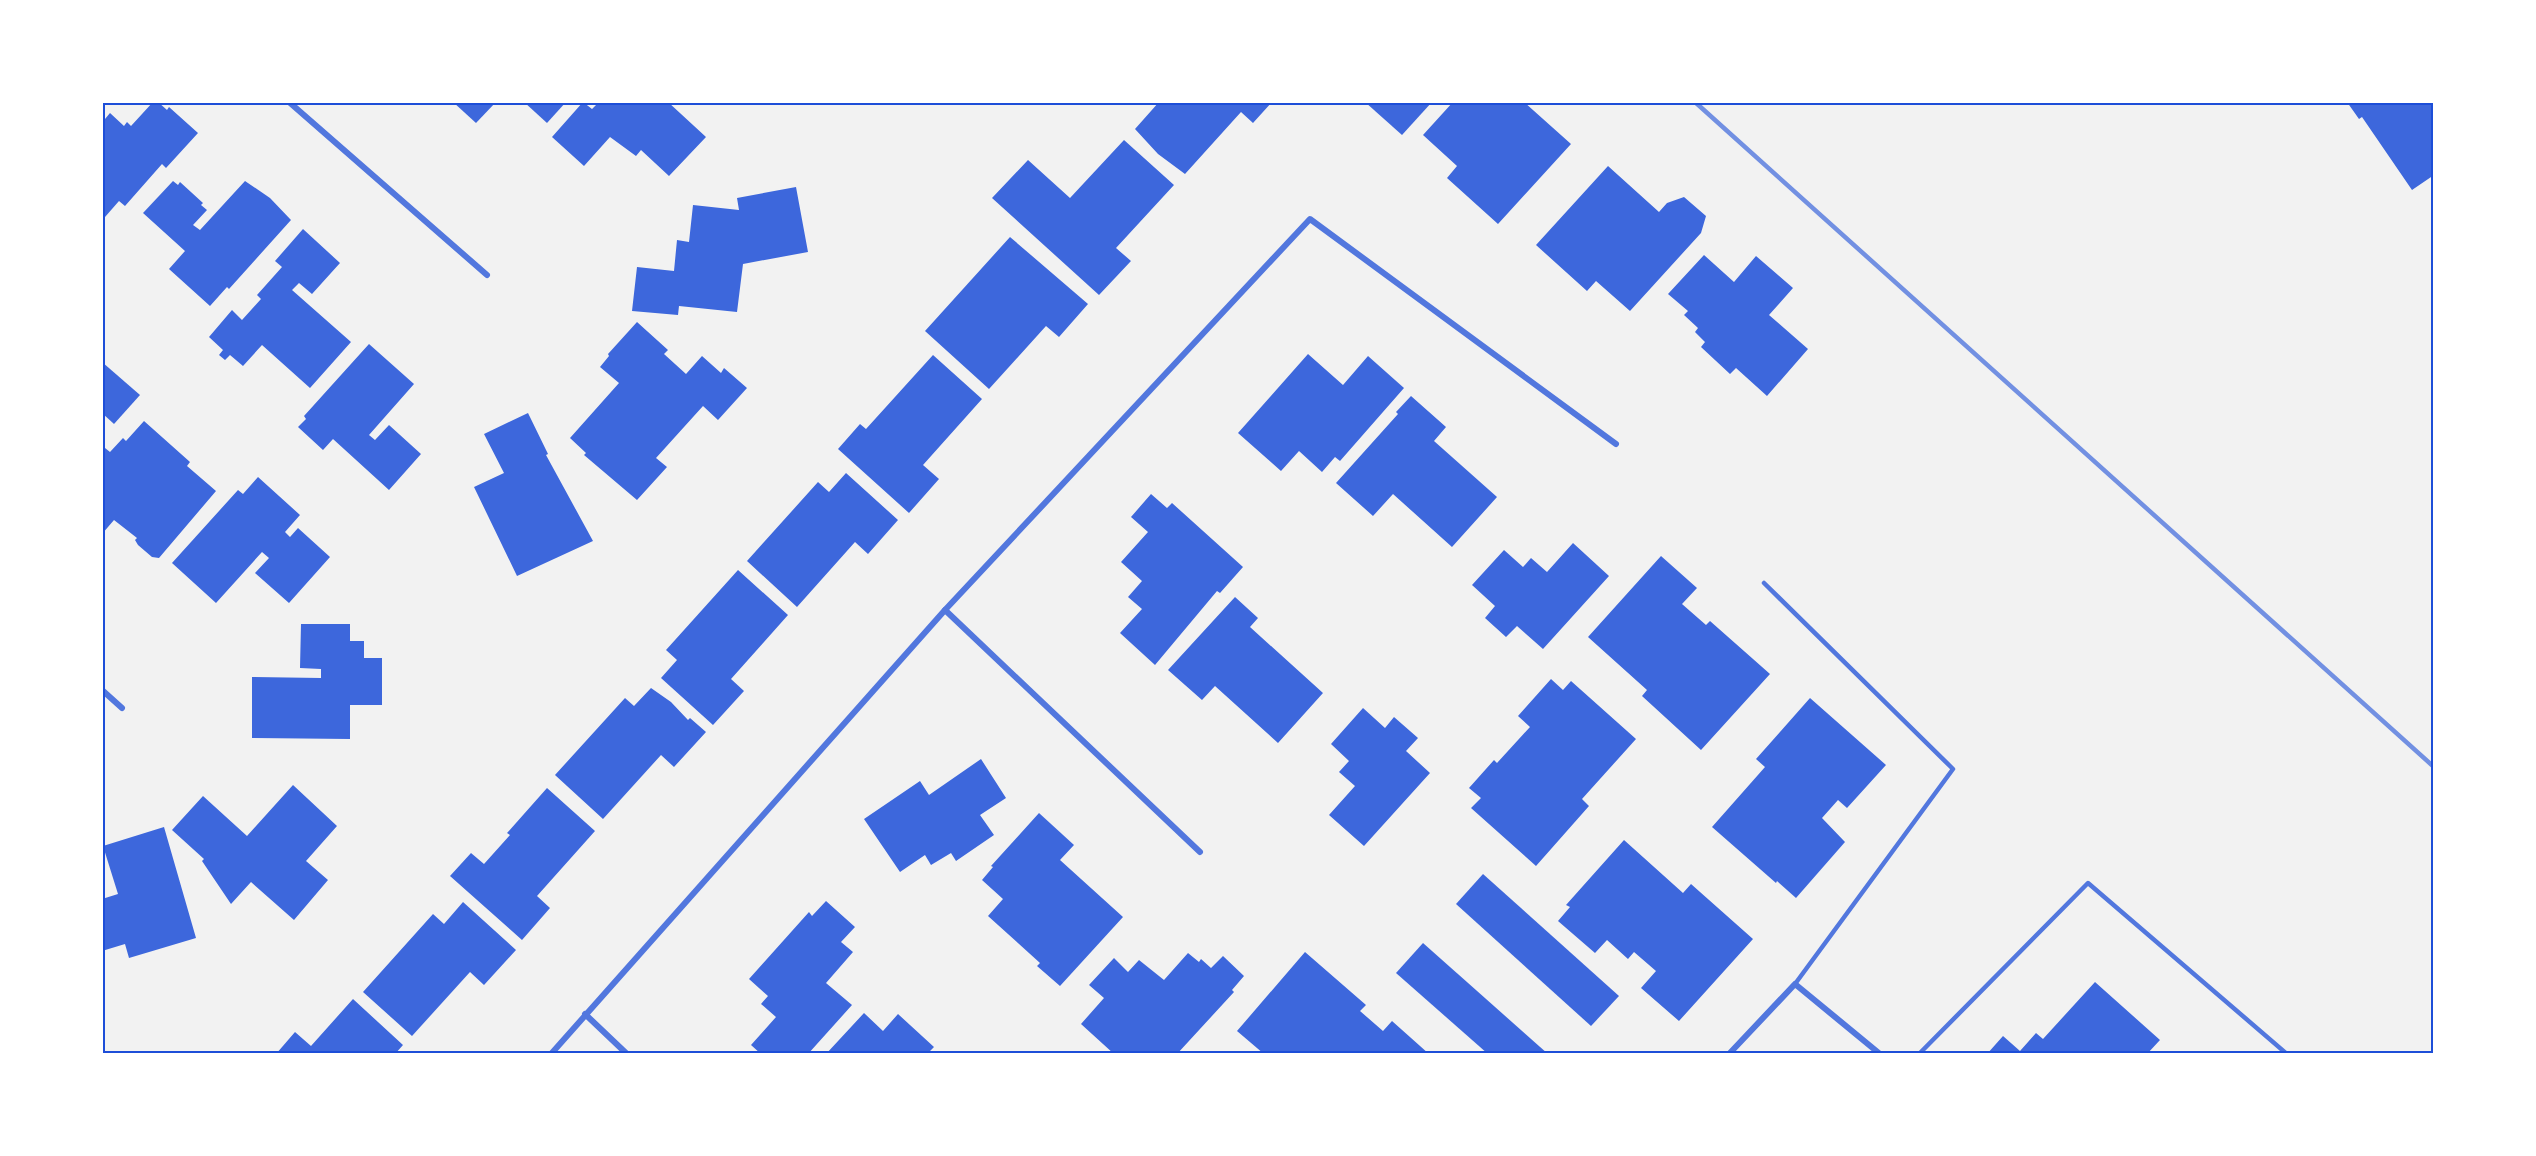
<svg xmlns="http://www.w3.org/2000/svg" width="2536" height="1156" font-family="'Roboto Condensed',sans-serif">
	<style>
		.building { fill: #3d67dc }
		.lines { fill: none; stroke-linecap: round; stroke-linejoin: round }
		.service { stroke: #5277de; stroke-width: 4.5 }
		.minor { stroke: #5277de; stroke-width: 6 }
		.rail { stroke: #7290e2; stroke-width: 4.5 }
		.neatline { fill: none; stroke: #1d4ed8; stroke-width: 2 }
	</style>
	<rect width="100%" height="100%" fill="#f2f2f2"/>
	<g class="building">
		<polygon points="153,102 158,102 167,110 169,107 198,133 166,168 162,164 125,206 119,201 105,217 102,214 102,116 105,119 110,113 124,126 127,122 131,126"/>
		<polygon points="453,102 496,102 476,123"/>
		<polygon points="524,102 566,102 547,123"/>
		<polygon points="583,102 592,109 599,102 668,102 706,137 669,176 641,150 636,156 610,137 584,166 552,137"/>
		<polygon points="1159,102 1272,102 1253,123 1241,112 1185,174 1158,154 1135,129"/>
		<polygon points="1365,102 1432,102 1402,135"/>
		<polygon points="1453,102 1524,102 1571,144 1498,224 1447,178 1457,166 1423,135"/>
		<polygon points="2347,102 2434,102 2434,135 2431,137 2434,141 2434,175 2412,190 2362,117 2359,119"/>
		<polygon points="1124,140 1174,185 1116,248 1131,261 1099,295 992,198 1028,160 1070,198"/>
		<polygon points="1608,166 1659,212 1667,203 1684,197 1706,216 1701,233 1630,311 1596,281 1587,291 1536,245"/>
		<polygon points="173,181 178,185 180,182 203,203 201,205 207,210 193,225 200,230 245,181 270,198 291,220 229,289 227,287 210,306 169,269 185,251 143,213"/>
		<polygon points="796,187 808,252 743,264 737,312 679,306 678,315 632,311 637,267 674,271 677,240 689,242 693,205 739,210 737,198"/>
		<polygon points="303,229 340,263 312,294 299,283 292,290 351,342 310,388 262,345 243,366 230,355 225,360 219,355 223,350 209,337 232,310 242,320 261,299 257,295 282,267 275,261"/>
		<polygon points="1010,237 1088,304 1059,337 1046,326 989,389 925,331"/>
		<polygon points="1704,255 1734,282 1756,256 1793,288 1769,315 1808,349 1767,396 1736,368 1730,374 1701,347 1705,342 1695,332 1698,328 1684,315 1688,311 1668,294"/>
		<polygon points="637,322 668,350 664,354 686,374 702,356 721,373 724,368 747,388 718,420 703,406 656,458 667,467 637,500 584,455 586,453 570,438 619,383 600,367 609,356 608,354"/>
		<polygon points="369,344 414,384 369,435 375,440 389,425 421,454 389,490 333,439 323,450 298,427 306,419 304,416"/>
		<polygon points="1308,354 1343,385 1368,356 1404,388 1340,461 1335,457 1322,472 1299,451 1281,471 1238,433"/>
		<polygon points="933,355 982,399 923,465 939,479 909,513 838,449 860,424 866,429"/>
		<polygon points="102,362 140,395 114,424 102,413"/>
		<polygon points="1411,396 1446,427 1434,441 1497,497 1452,547 1393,494 1373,516 1336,483 1398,414 1396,412"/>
		<polygon points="528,413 548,454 546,455 593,541 517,576 474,487 504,473 484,434"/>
		<polygon points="144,421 190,462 187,466 216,491 159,558 152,557 138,545 135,540 137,538 114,520 102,534 102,452 105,448 110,452 123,438 126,441"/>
		<polygon points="846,473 898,520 868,554 855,542 797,607 747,561 818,482 829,492"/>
		<polygon points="258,477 300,515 285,532 290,537 298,528 330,557 289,603 255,573 269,558 262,552 216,603 172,563 238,490 243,494"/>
		<polygon points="1151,494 1167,508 1172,503 1243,567 1220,593 1217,591 1155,665 1120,633 1142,609 1128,597 1142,581 1121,562 1148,532 1131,517"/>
		<polygon points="1573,543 1609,576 1543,649 1517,626 1506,637 1485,618 1495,606 1472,585 1504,550 1523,567 1531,558 1547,572"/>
		<polygon points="1661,556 1697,588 1682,604 1706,625 1710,621 1770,674 1701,750 1642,696 1647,690 1588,637"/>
		<polygon points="738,570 788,615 731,679 744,691 713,725 661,678 677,660 666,650"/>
		<polygon points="1235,597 1258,618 1250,627 1323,693 1278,743 1215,686 1202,700 1168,670"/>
		<polygon points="301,624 350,624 350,641 364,641 364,658 382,658 382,705 350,705 350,739 252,738 252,677 321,678 321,669 300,668"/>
		<polygon points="1551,679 1563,690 1571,681 1636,739 1582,799 1589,806 1536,866 1471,808 1481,798 1469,788 1494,760 1497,763 1530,727 1518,716"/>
		<polygon points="651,688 671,702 688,720 690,718 706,732 674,767 661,755 603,819 555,775 625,698 634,706"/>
		<polygon points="1810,698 1886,765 1847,808 1838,800 1822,818 1845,842 1796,898 1777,881 1776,883 1712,827 1765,767 1756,759"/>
		<polygon points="1363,708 1385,728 1394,717 1418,738 1406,751 1430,773 1364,846 1329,815 1355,786 1339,772 1349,761 1331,744"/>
		<polygon points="981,759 1006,798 980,815 994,835 956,861 951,853 931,865 925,855 900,872 864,819 920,781 929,795"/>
		<polygon points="293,785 337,826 306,861 328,880 294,920 251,882 231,904 202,861 204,859 172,830 203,796 247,836"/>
		<polygon points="547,788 595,831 537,896 550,908 522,940 450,876 471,853 484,864 510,835 507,833"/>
		<polygon points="1039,813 1074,845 1060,860 1123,917 1060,986 1037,966 1040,963 988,916 1003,899 982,880 993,867 991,866"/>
		<polygon points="164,827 196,938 129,958 125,944 102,951 102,899 118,894 103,846"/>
		<polygon points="1624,840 1683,893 1691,884 1753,939 1679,1021 1641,988 1656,971 1634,952 1628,959 1607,940 1595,953 1558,921 1570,907 1566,905"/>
		<polygon points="1483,874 1619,996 1591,1026 1456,904"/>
		<polygon points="826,901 855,927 841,942 853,952 826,983 852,1005 808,1054 761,1054 751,1045 776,1017 761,1004 768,996 749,979 809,912 812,916"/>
		<polygon points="463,902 516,950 484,985 470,972 412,1036 363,992 433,914 444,924"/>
		<polygon points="1423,943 1548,1054 1488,1054 1396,973"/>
		<polygon points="1305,952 1366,1005 1360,1011 1383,1031 1392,1021 1429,1054 1264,1054 1237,1031"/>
		<polygon points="1188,953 1199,962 1201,959 1211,968 1223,956 1244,976 1232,990 1234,992 1177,1054 1114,1054 1081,1024 1104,998 1089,985 1114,958 1128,972 1139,960 1164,980"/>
		<polygon points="2095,982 2160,1040 2147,1054 1987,1054 2003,1036 2020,1051 2036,1033 2043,1039"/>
		<polygon points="353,999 403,1045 395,1054 276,1054 295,1032 311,1046"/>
		<polygon points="864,1013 883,1031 898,1014 934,1047 927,1054 826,1054"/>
	</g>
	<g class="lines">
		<g class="service">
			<polyline points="1764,583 1953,769 1795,984"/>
			<polyline points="1919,1054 2088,883 2287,1054"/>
		</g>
		<g class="minor">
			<polyline points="289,102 487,275"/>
			<polyline points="945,610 1200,852"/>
			<polyline points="102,690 122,708"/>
			<polyline points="585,1014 627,1054"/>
			<polyline points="551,1054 945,610 1310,219 1616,444"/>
			<polyline points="1729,1054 1795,984 1880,1054"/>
		</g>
		<polyline class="rail" points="1695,102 2434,767"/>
	</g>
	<rect width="2536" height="1156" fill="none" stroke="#ffffff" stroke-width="207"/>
	<rect x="104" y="104" width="2328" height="948" class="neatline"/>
</svg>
